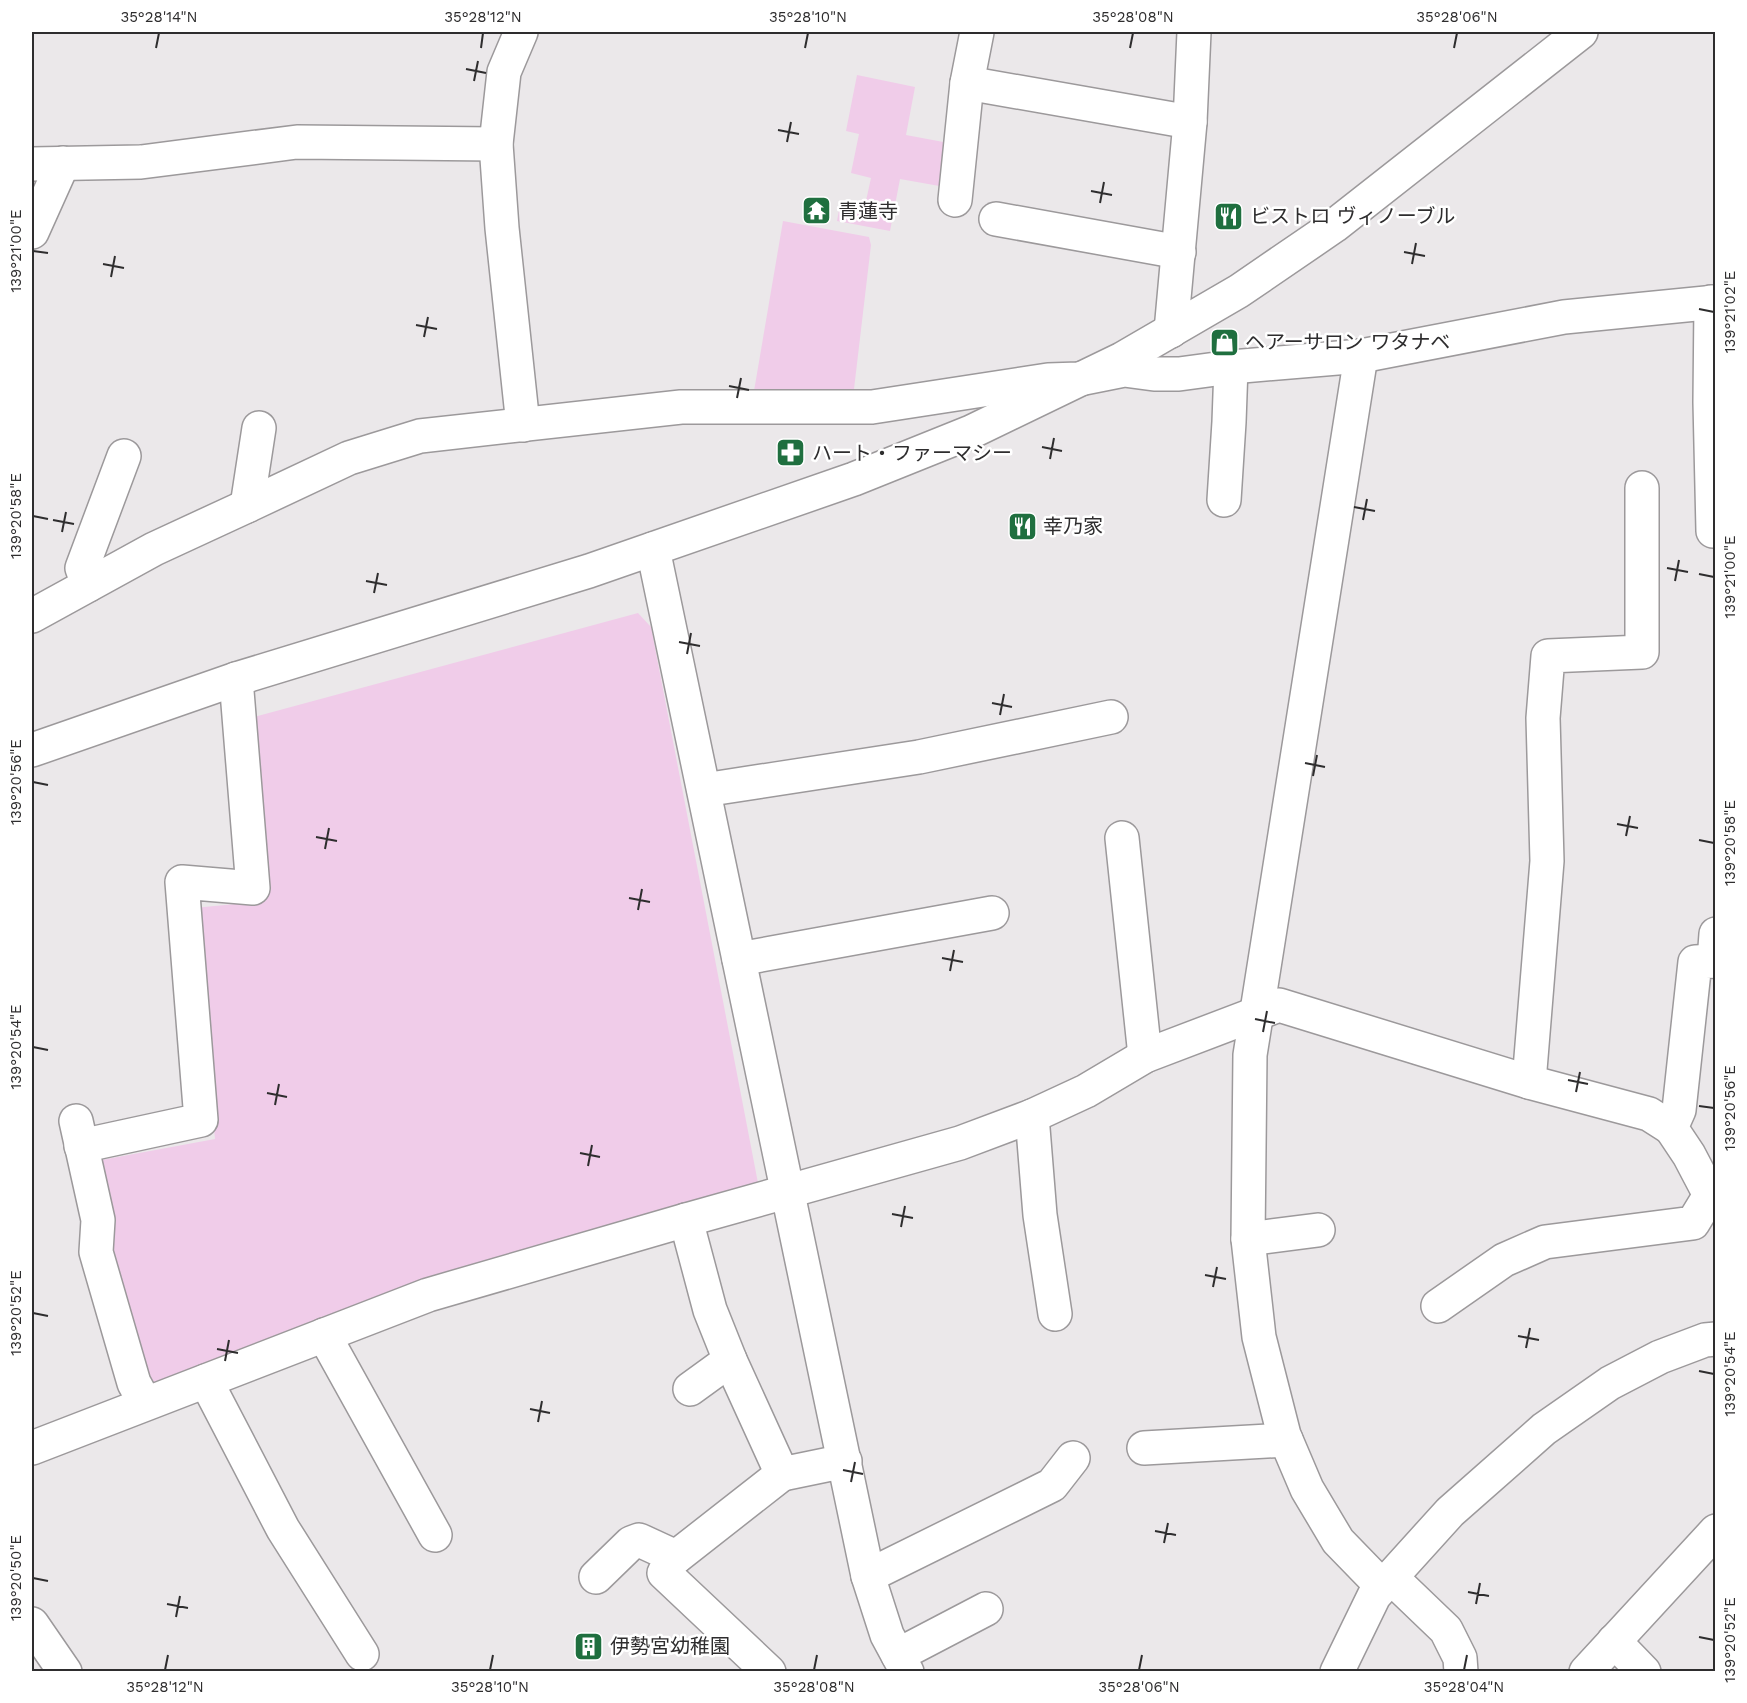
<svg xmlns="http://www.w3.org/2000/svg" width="1747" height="1703" font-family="'Work Sans','Noto Sans JP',sans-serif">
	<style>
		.green { fill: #f0cce9 }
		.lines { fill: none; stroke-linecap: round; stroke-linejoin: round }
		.minor-casing { stroke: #9c999b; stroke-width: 36 }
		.minor { stroke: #fff; stroke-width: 33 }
		.ticks { fill: none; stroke: #2e2d2e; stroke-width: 2 }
		.labels { text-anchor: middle; stroke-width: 5; stroke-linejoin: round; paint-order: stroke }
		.poi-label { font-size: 20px; fill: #2e2d2e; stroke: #fff; text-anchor: start }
		.neatline { fill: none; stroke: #2e2d2e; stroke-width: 2 }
		.ticks-label { font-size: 15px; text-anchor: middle; fill: #2e2d2e }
	</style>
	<rect width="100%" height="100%" fill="#ebe8ea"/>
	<g class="green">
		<polygon points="857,75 915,87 906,135 954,144 945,187 900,179 890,231 837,221 840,205 864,210 871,178 851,173 859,134 846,131"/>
		<polygon points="783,221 869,237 871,245 854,389 754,391"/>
		<polygon points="638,613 651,627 758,1183 153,1390 138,1379 96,1161 215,1139 194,908 266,901 250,718"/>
	</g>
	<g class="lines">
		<defs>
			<g id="minor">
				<polyline points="521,32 504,72 496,144 502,228 523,425"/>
				<polyline points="967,83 1190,122"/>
				<polyline points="32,164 141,162 297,142 496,144"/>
				<polyline points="955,200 967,83 977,32"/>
				<polyline points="996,219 1179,252"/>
				<polyline points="32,232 63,163"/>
				<polyline points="1711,302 1710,402 1713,531"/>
				<polyline points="1171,331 1190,122 1194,32"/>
				<polyline points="1361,356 1250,1055 1248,1239 1259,1337 1284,1435 1307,1489 1338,1541 1373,1577 1385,1582 1397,1583 1446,1630 1460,1658 1461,1672"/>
				<polyline points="1224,500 1229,422 1231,367"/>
				<polyline points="247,506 259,428"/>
				<polyline points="653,549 868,1576 887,1635 907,1672"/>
				<polyline points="88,585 82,568 124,456"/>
				<polyline points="32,616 154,549 247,506 349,458 420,436 681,407 872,407 1048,380 1079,379 1124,370 1154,374 1179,374 1231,367 1361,356 1564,317 1716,302"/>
				<polyline points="32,750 236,679 589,571 854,479 971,432 1122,359 1239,291 1334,226 1581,32"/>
				<polyline points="704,790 919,757 1111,717"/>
				<polyline points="1122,838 1145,1056"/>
				<polyline points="739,959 992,913"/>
				<polyline points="1714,961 1716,934"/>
				<polyline points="1529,1082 1547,861 1543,718 1548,656 1642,652 1642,488"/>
				<polyline points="1032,1116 1040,1215 1055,1314"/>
				<polyline points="76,1121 98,1220 96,1252 134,1383 145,1403"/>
				<polyline points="81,1146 201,1120 182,882 253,888 236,679"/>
				<polyline points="1710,1195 1689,1155 1671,1128 1679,1110 1695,962 1716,961"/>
				<polyline points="686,1220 710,1310 730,1360 782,1474 845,1461"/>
				<polyline points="1248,1239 1318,1230"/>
				<polyline points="1438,1306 1504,1260 1545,1242 1693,1223 1710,1195 1716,1196"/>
				<polyline points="324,1335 435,1535"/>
				<polyline points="206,1381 283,1529 362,1654"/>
				<polyline points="690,1389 730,1360"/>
				<polyline points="32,1448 428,1295 686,1220 960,1143 1032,1116 1086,1091 1145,1056 1279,1005 1529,1082 1649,1114 1671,1128"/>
				<polyline points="1144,1448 1286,1440"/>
				<polyline points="868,1576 1052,1485 1073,1458"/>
				<polyline points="596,1577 631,1543 639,1540 676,1557"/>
				<polyline points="32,1624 65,1672"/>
				<polyline points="1614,1641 1644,1672"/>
				<polyline points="898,1655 986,1609"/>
				<polyline points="769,1672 664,1573 671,1561 782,1474"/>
				<polyline points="1337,1672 1374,1596 1450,1512 1544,1429 1610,1383 1660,1357 1705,1340 1716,1339"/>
				<polyline points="1586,1672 1716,1531"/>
			</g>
		</defs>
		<use href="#minor" class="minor-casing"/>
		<use href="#minor" class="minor"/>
	</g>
	<path class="ticks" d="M156 48 159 33M481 48 483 33M805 48 808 33M1130 48 1133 33M1454 48 1457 33M466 69 486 73M474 81 478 61M778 130 799 134M787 142 791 122M1091 191 1112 195M1100 203 1104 182M33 251 48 253M1404 252 1425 256M103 264 124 268M1412 264 1416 243M111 277 115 256M1699 309 1714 312M416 325 437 329M424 337 428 317M729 386 749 390M737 398 741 378M1042 447 1062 451M1050 459 1054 438M1354 507 1375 511M33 516 48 519M53 520 74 524M1363 520 1367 499M62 532 66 512M1667 568 1688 572M1699 574 1714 577M366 581 387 585M1675 581 1679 560M374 593 378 573M679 642 700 646M687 654 691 633M992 703 1012 707M1000 715 1004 694M1305 763 1325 767M1313 776 1317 755M33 782 48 785M1617 824 1638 828M1626 836 1630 816M316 837 337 841M1699 840 1714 843M325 849 329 828M629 898 650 902M638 910 642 889M942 958 963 962M950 971 954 950M1255 1019 1275 1023M1263 1032 1267 1011M33 1047 48 1050M1568 1080 1588 1084M1576 1092 1580 1072M267 1093 287 1097M275 1105 279 1084M1699 1106 1714 1108M580 1153 600 1157M588 1166 592 1145M892 1214 913 1218M901 1227 905 1206M1205 1275 1226 1279M1213 1287 1217 1267M33 1313 48 1316M1518 1336 1539 1340M1526 1348 1530 1328M217 1349 238 1353M225 1361 229 1340M1699 1371 1714 1374M530 1409 550 1413M538 1422 542 1401M843 1470 863 1474M851 1482 855 1462M1155 1531 1176 1535M1164 1543 1168 1523M33 1578 48 1581M1468 1592 1489 1596M167 1604 188 1608M1476 1604 1480 1583M176 1617 180 1596M1699 1637 1714 1640M165 1670 168 1655M490 1670 493 1655M814 1670 817 1655M1139 1670 1142 1655M1464 1670 1467 1655"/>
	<defs>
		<symbol id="temple-square" viewBox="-11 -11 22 22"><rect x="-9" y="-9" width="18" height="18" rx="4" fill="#1f6f3f" stroke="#fff"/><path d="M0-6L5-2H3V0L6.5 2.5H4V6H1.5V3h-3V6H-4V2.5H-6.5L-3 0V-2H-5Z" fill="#fff"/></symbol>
		<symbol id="restaurant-square" viewBox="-11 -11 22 22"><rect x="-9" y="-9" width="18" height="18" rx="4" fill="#1f6f3f" stroke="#fff"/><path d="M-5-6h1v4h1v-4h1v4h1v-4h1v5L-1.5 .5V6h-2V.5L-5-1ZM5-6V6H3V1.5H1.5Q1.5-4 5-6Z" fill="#fff"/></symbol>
		<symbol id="shop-square" viewBox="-11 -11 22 22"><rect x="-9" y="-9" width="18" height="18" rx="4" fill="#1f6f3f" stroke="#fff"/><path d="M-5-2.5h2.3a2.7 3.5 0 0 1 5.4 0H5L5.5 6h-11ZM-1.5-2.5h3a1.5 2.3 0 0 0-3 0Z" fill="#fff"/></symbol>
		<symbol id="pharmacy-square" viewBox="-11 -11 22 22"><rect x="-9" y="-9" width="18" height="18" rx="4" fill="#1f6f3f" stroke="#fff"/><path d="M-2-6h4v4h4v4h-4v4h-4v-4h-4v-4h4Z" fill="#fff"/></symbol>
		<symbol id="building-square" viewBox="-11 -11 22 22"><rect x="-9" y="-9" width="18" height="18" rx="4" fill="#1f6f3f" stroke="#fff"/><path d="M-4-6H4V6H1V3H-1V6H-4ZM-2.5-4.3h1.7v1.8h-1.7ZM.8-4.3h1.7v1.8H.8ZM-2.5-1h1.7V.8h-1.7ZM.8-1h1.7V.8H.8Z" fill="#fff"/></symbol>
	</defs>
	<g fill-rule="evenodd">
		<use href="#temple-square" x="800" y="194" width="33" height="33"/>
		<use href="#restaurant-square" x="1212" y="200" width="33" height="33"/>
		<use href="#shop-square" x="1208" y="326" width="33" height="33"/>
		<use href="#pharmacy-square" x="774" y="436" width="33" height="33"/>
		<use href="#restaurant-square" x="1006" y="510" width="33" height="33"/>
		<use href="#building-square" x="572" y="1630" width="33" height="33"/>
	</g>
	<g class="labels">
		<g class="poi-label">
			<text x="838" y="218">青蓮寺</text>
			<text x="1250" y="223">ビストロ ヴィノーブル</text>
			<text x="1245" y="349">ヘアーサロン ワタナベ</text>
			<text x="812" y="460">ハート・ファーマシー</text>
			<text x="1043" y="533">幸乃家</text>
			<text x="610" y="1653">伊勢宮幼稚園</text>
		</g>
	</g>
	<rect width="1747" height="1703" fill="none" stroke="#ffffff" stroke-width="66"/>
	<rect x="33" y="33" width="1681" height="1637" class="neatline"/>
	<g class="ticks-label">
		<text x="159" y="22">35°28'14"N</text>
		<text x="483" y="22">35°28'12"N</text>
		<text x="808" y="22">35°28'10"N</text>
		<text x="1133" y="22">35°28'08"N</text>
		<text x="1457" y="22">35°28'06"N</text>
		<text transform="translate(16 251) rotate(-90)" y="5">139°21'00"E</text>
		<text transform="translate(1730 312) rotate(-90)" y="5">139°21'02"E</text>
		<text transform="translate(16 516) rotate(-90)" y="5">139°20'58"E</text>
		<text transform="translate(1730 577) rotate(-90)" y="5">139°21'00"E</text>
		<text transform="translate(16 782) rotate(-90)" y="5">139°20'56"E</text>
		<text transform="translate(1730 843) rotate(-90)" y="5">139°20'58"E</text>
		<text transform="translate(16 1047) rotate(-90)" y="5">139°20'54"E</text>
		<text transform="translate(1730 1108) rotate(-90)" y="5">139°20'56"E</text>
		<text transform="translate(16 1313) rotate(-90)" y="5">139°20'52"E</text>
		<text transform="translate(1730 1374) rotate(-90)" y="5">139°20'54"E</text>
		<text transform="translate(16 1578) rotate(-90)" y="5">139°20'50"E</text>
		<text transform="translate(1730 1640) rotate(-90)" y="5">139°20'52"E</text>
		<text x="165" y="1692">35°28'12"N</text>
		<text x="490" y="1692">35°28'10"N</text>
		<text x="814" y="1692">35°28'08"N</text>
		<text x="1139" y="1692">35°28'06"N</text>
		<text x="1464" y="1692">35°28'04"N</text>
	</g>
</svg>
